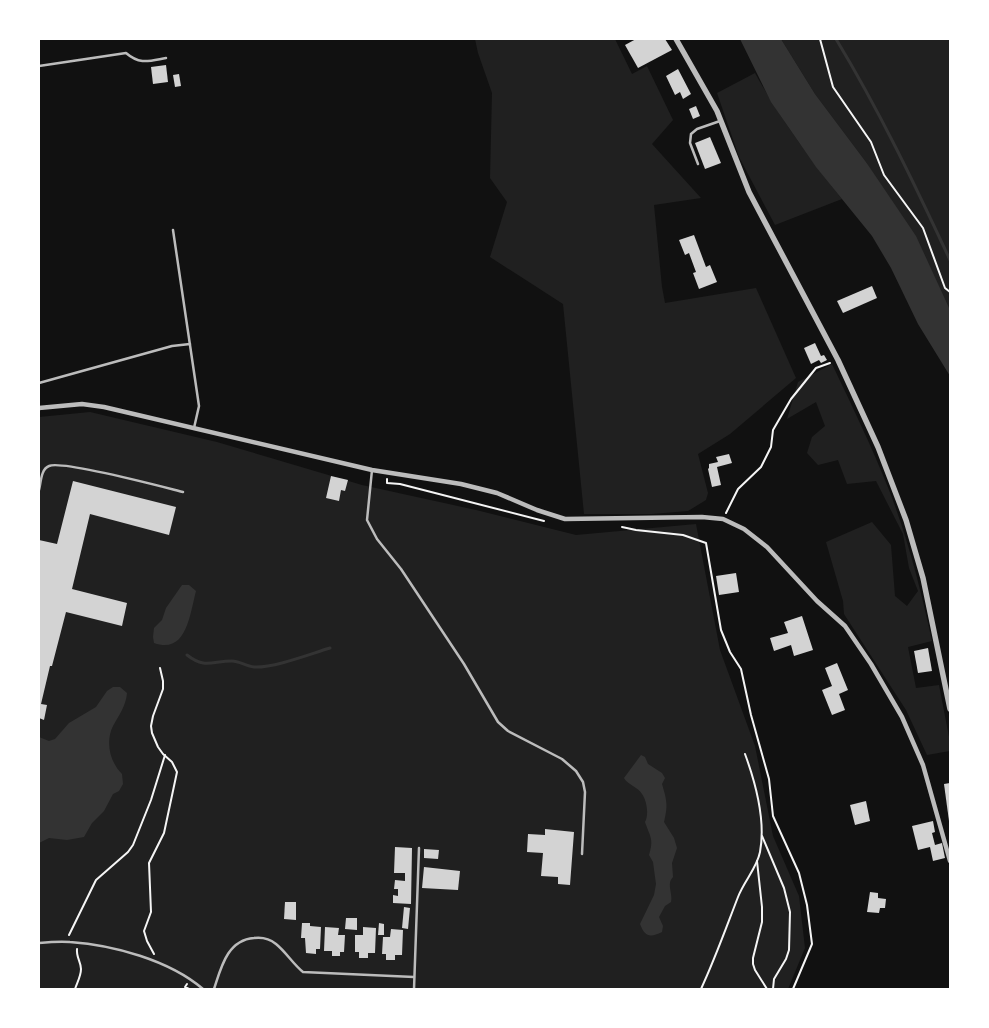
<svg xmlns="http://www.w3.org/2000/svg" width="989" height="1028" font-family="Ubuntu,sans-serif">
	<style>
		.green { fill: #202020 }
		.water { fill: #333 }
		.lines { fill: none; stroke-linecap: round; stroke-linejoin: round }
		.stream { stroke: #333; stroke-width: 3 }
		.building { fill: #d3d3d3 }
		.path { stroke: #f5f5f5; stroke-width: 2 }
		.service { stroke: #bcbcbc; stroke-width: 2.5 }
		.minor { stroke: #bcbcbc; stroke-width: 4.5 }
		.tertiary { stroke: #bcbcbc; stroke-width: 5.5 }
	</style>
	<rect width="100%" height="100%" fill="#111"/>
	<g class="green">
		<polygon points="475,39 615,39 632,74 647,66 673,120 652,144 701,198 654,205 662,287 665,303 756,288 796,378 730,434 698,454 708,493 706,500 688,511 652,514 584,514 563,304 490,257 507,202 490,178 492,93 478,53"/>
		<polygon points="781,39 950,39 950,310 866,162 815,94"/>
		<path d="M755 73C780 118 810 159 842 199L775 225 739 157 717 93Z"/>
		<path d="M832 364C852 406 872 447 889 490 908 539 921 590 932 641L908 647 916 688 939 685 950 742V751L927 755 906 710 844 614 843 601 826 542 872 522 891 545 895 596 907 606 918 591 909 568 903 534 876 481 847 484 838 460 818 465 807 453 812 437 825 426 816 402 787 419 798 382Z"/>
		<polygon points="90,412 217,442 362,485 476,510 576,535 696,524 720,650 755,746 773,836 799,896 805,948 788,989 39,989 39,417"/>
	</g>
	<g class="water">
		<polygon points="740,39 781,39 815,94 866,162 916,236 950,310 950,376 918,324 891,268 872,236 816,167 771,102"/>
		<path d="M182 585H189L196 591C190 613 187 655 154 643L153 637 154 628 162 620 166 608Z"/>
		<path d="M113 687H120L127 693C126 706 119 715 113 726 105 742 110 762 122 774L123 784 119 791 113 794 104 811 92 823 84 837 67 840 49 838 39 843V737L49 741 55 739 69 723 96 707 107 691Z"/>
		<path d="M641 755 645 757 648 764 662 773 665 778 662 784C667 801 668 805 664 822L674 838 677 848 672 863 673 877C666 884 673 893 671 902L665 906 659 917 663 926 662 932C650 938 645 937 640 924L654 895 656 884 653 862 649 855C654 838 650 837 645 822 649 815 647 801 642 794 638 787 628 785 624 778Z"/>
	</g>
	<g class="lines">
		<g class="stream">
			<path d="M836 39C879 110 915 185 950 260"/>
			<path d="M187 655C205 669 212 661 232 661 239 661 246 666 254 667 274 668 310 654 330 648"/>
		</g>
	</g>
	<g class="building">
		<polygon points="636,39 665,39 672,50 638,68 625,45"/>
		<polygon points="166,65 168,82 153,84 151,67"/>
		<polygon points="678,69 691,94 683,99 680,92 675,95 666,76"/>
		<polygon points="179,74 181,86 175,87 173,75"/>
		<polygon points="696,106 700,116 693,119 689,109"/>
		<polygon points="710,137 721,163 705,169 695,143"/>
		<polygon points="694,235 706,267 710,265 717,282 699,289 693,273 696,272 689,253 685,255 679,240"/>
		<polygon points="872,286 877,298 843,313 837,301"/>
		<polygon points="815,343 821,356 824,355 827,360 821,363 819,360 811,364 804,348"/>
		<polygon points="729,454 732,463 717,467 721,485 712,487 708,469 709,468 709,464 718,462 716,457"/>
		<polygon points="331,476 348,480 345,491 341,490 339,501 326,498"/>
		<polygon points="73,481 176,507 169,535 90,514 72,589 127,603 122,626 66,612 52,666 50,666 41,704 47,705 44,720 39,718 39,540 57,544"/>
		<polygon points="736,573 739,592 719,595 716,576"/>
		<polygon points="802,616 813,650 794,656 791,645 774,651 770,638 788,633 784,622"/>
		<polygon points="928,648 932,671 918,673 914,651"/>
		<polygon points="837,663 848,690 839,694 845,710 832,715 822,690 832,686 825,668"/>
		<polygon points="950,783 950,821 949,821 944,784"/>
		<polygon points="866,801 870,821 855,825 850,805"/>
		<polygon points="933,821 935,832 932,833 935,845 942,843 945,858 933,861 930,847 918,850 912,826"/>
		<polygon points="545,829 574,832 570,885 558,884 558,877 541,876 543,853 527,852 528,834 545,835"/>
		<polygon points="395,847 412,848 411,904 393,903 393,895 398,896 398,889 394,889 395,880 405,881 405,873 394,873"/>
		<polygon points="424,849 439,850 438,859 424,858"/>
		<polygon points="424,867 460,871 458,890 422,888"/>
		<polygon points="870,892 878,893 878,898 886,899 885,908 880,908 879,913 867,912"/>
		<polygon points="285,902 296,902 296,920 284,919"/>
		<polygon points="404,907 410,908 408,929 402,928"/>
		<polygon points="346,918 357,918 357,930 345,929"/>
		<polygon points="302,923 310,923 310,926 321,927 320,949 316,949 316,954 306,953 305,938 301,938"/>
		<polygon points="379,923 384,924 384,935 378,935"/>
		<polygon points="325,927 339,928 338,935 345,935 344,952 340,952 340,956 332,956 332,951 324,951"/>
		<polygon points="363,927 376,928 375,953 368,953 368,958 359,958 359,952 355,952 355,935 363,935"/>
		<polygon points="391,929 403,930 402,955 395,955 395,960 386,960 386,954 382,954 383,937 390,937"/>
	</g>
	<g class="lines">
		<g class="path">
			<polyline points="820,39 833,87 871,142 884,175 923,228 945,288 950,292"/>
			<polyline points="387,479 387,483 400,484 544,521"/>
			<polyline points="726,513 738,489 761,467 771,447 773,430 791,399 816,368 830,363"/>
			<polyline points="622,527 636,530 683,535 706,543 721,630 730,652 741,669 751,715 769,779 773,816 799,873 807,905 812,944 793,989"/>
			<polyline points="762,836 784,888 790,912 789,950 786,959 774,979 773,989"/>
			<polyline points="757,861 762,907 762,922 753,958 753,964 755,970 767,989"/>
			<polyline points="69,935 96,880 128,852 133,845 151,800 165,755"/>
			<polyline points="154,954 147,941 144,931 151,912 149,863 164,833 177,772 172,762 163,754 158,747 152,733 151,726 153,716 163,689 163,681 160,668"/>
			<polyline points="187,984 185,987 189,989"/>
			<path d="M75 989C77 983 81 976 81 969 81 962 76 957 77 949"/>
			<path d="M701 989C715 959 726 928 738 897 744 881 757 868 760 852 766 820 756 784 745 754"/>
		</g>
		<g class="service">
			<path d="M39 66 126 53C140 65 149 61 166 58"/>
			<polyline points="698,164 690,143 691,134 697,129 720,121"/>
			<polyline points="173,230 199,406 194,428"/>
			<polyline points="39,383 172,346 190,344"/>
			<polyline points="372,470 367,520 377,539 401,569 464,664 498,722 508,731 562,759 576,771 583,782 585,792 582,854"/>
			<path d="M39 490C41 482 41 469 49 466 62 460 163 487 183 492"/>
			<path d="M39 943C49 942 60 941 70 942 113 945 169 960 203 989"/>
			<path d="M214 989C221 968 227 940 254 938 262 937 270 939 276 944 286 952 293 964 303 972L414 977"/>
			<polyline points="414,989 419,848"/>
		</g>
		<polyline class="minor" points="39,408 82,404 104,407 372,470 461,484 497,493 537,510 565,519 702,517 723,519 744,529 767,547 817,601 845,626 871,664 902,717 923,765 950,861"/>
		<polyline class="tertiary" points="676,39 717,111 749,192 838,360 878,447 906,520 923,578 950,709"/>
	</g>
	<rect width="989" height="1028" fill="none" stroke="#ffffff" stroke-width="80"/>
</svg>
